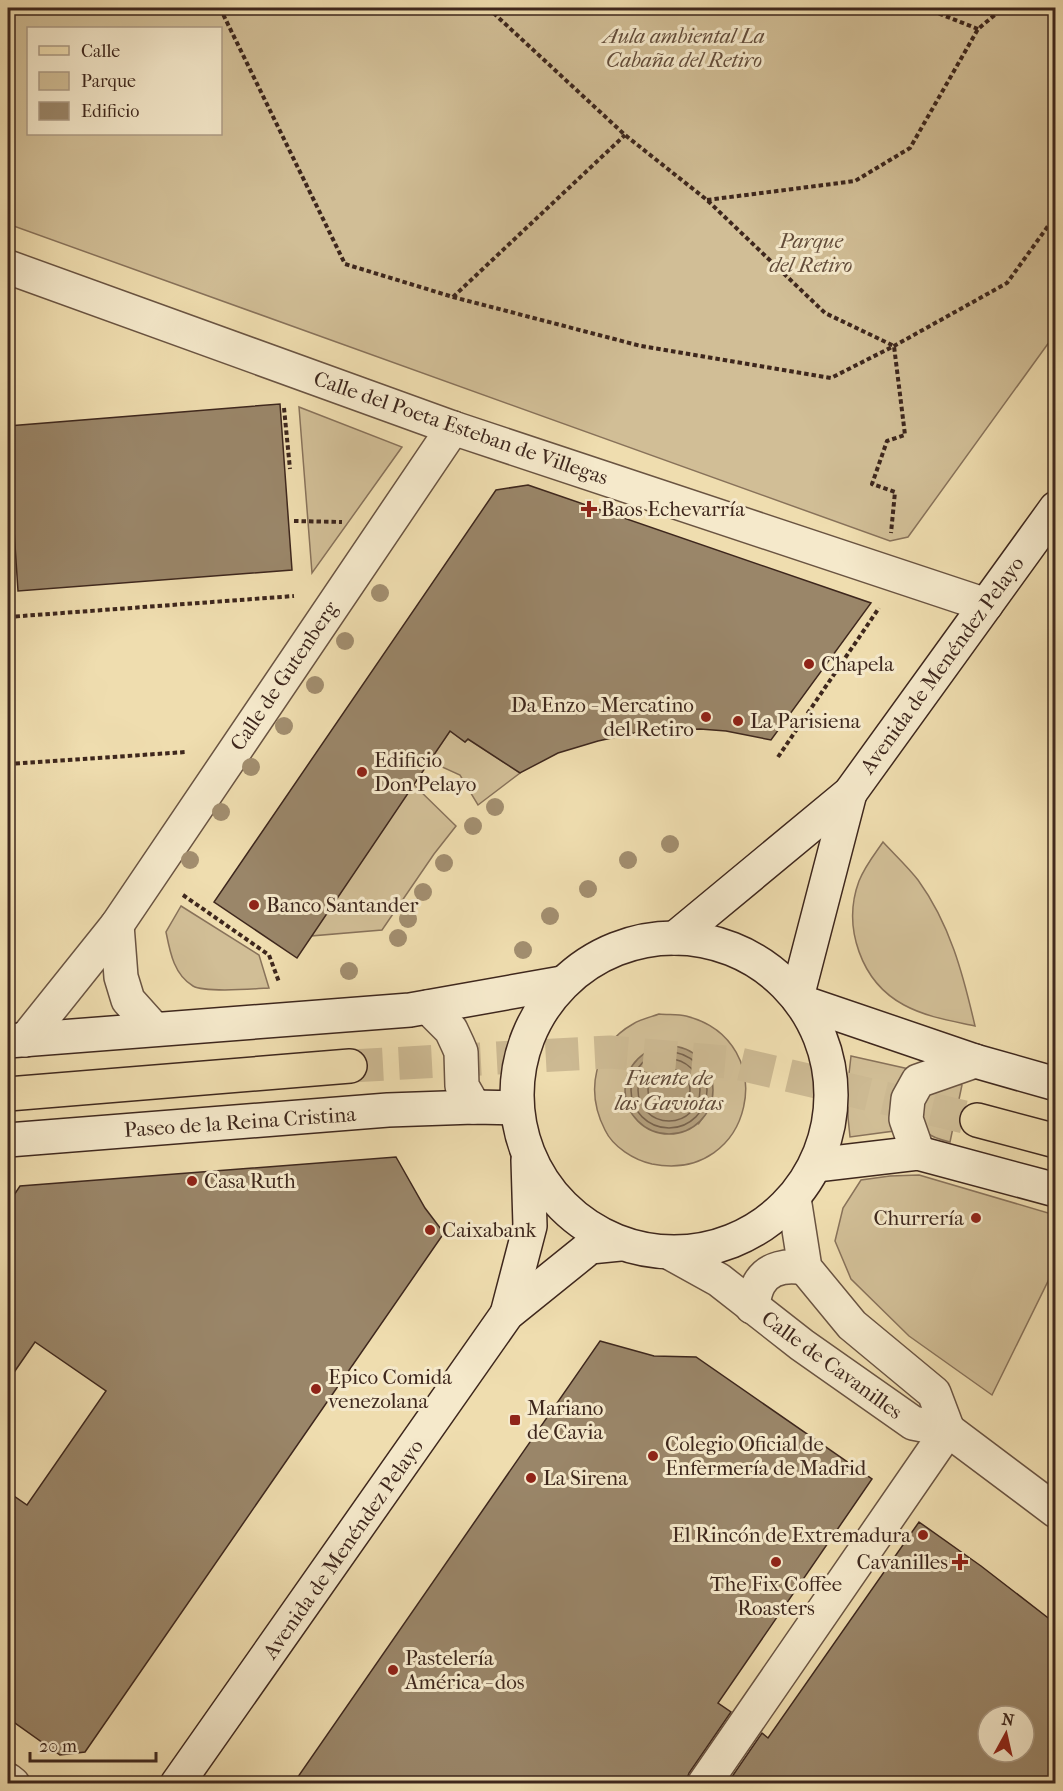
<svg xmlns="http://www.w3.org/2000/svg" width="1063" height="1791" font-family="'IM FELL French Canon',serif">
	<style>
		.green { fill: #d1be96; stroke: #88725a; stroke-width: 1.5; fill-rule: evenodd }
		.water { fill: #b39f7d; stroke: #846f57; stroke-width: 1.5 }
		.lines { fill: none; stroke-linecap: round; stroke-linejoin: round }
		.shore { stroke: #78634d; stroke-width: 1.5 }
		.building { fill: #9a8669; stroke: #3e271d; stroke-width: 1.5; fill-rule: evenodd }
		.primary-tunnel { stroke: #ccb992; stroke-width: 33; stroke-dasharray: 33 16; stroke-linecap: butt }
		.minor-casing { stroke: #6a5442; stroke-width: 36 }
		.tertiary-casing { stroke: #6a5442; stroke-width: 36 }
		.secondary-casing { stroke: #3e271d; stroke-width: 36 }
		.primary-casing { stroke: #3e271d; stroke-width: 36 }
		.path { stroke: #3e271d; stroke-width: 4; stroke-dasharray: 4.5 3; stroke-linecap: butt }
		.minor { stroke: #f5e9cb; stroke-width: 33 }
		.tertiary { stroke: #f5e9cb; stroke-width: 33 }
		.secondary { stroke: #f5e9cb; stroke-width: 33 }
		.primary { stroke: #efddaf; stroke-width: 33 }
		.tree { fill: #a28e6f }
		.poi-dot { fill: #8f2418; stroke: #f5e9cb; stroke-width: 2 }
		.labels { text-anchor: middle; stroke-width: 6; stroke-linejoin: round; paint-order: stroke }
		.park-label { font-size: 21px; font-style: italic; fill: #634d3b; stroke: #f5e9cb }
		.street-label { font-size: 21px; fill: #3e271d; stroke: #f5e9cb }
		.poi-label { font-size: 21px; fill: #3e271d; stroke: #f5e9cb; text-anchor: start }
		.water-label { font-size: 22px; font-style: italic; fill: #614b3a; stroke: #f5e9cb }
	</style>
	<rect width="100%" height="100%" fill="#efddaf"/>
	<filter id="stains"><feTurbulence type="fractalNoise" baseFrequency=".00333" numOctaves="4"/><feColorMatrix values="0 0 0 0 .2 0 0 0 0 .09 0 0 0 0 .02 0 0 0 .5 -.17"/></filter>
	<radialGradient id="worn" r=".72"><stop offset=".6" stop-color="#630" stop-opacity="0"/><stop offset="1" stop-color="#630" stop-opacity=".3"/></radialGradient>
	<g class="green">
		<path d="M8 8H1055V334L908 537 890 541 8 224ZM28 28H220V134H28Z"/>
		<polygon points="299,407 402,447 312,573"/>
		<polygon points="450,731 465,742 468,739 520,773 478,805 460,775 429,761"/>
		<polygon points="413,784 456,826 434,854 382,930 310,936"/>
		<path d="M883 842C895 855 908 867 918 880 950 924 963 974 975 1026 952 1021 926 1017 904 1005 861 982 842 927 859 881 865 866 874 855 883 842Z"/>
		<path d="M181 906 259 955 269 988C253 989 205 993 193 986 174 975 170 952 166 932Z"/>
		<path d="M659 1014C668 1015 678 1014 686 1016 784 1041 753 1184 652 1164 634 1160 613 1147 605 1130 585 1091 594 1046 633 1024 641 1019 651 1017 659 1014ZM694 1053 708 1069 710 1107 699 1123Z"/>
		<path d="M851 1056 909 1069C892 1088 888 1106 894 1131L850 1137C846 1109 847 1084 851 1056Z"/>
		<path d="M946 1081 962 1085 950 1142C921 1135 924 1131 915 1105Z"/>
		<polygon points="919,1175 1055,1215 1055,1267 992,1395 909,1336 851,1279 835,1241 843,1208 861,1180 890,1176"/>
	</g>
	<circle class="water" cx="669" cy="1090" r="44"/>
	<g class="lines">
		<g class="shore">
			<circle cx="669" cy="1090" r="38"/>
			<circle cx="669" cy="1090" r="31"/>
			<circle cx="669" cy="1090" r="21"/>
		</g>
	</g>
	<g class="building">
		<polygon points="280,404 292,570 18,591 11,484 8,484 8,426"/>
		<polygon points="528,485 871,603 771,740 726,731 700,729 639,732 598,741 558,753 520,773 468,739 465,742 450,731 297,958 214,902 496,490"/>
		<polygon points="396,1157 425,1208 444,1233 85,1752 60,1755 8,1718 8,1492 27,1505 106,1391 35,1342 8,1381 8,1204 20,1186"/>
		<polygon points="600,1341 654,1356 696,1357 872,1479 718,1703 731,1712 689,1773 685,1784 293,1784"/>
		<path d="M919 1522 981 1566 1056 1624V1784H727L762 1733 768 1738ZM988 1716H1024V1752H988Z"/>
	</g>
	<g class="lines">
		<polyline class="primary-tunnel" points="350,1066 610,1052 736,1063 977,1120"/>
		<defs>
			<g id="minor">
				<polyline points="8,267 453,428 986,605"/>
				<polyline points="117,925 121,977 128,1000 154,1029"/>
				<polyline points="428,1007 451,1030 458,1045 461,1052 462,1086 474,1107"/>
				<polyline points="25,1040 117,925 453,428"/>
				<polyline points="918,1153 906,1119 908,1099 918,1081 975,1061"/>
				<path d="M752 1307C754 1300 755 1291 759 1284 768 1267 788 1265 805 1268"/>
				<polyline points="8,1780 13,1784"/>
				<polyline points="704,1784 948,1430"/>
			</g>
			<g id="tertiary">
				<polyline points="794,1198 805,1268 852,1325 934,1393 948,1430"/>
				<polyline points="672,1254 719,1280 802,1345 913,1423 948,1430 1056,1511"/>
			</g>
			<g id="secondary">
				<circle cx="674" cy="1095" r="157"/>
				<polyline points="675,938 850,793 1056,508"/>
				<polyline points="797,997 850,793"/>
				<polyline points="802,1002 975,1061 1056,1084"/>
				<polyline points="8,1041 410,1010 562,983"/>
				<polyline points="8,1140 388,1110 474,1107 516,1108"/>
				<polyline points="816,1165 918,1153 1056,1190"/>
				<polyline points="507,1314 530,1226 528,1160"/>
				<polyline points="177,1784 507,1314 590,1247 620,1244"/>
			</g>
			<g id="primary">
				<polyline points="8,1094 350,1066"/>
				<polyline points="977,1120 1056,1141"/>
			</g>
		</defs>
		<use href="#minor" class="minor-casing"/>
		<use href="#tertiary" class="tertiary-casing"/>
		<use href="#secondary" class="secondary-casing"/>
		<use href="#primary" class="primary-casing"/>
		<g class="path">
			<polyline points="220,8 345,264 453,297 641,346 831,378 894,346 1007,283 1056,215"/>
			<polyline points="488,8 625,135 707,200 825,313 894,346 905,435 887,441 872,484 895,492 891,533"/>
			<polyline points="925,8 978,29"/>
			<polyline points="707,200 855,181 910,148 978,29 1003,8"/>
			<polyline points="453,297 625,135"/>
			<polyline points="284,408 290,469"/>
			<polyline points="294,521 342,522"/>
			<polyline points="8,617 294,596"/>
			<polyline points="778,757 879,608"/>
			<polyline points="8,764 186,752"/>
			<polyline points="183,895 269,955 279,982"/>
		</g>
		<use href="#minor" class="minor"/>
		<use href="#tertiary" class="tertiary"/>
		<use href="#secondary" class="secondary"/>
		<use href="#primary" class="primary"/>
	</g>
	<g class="tree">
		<circle cx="380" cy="593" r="9"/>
		<circle cx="345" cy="641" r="9"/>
		<circle cx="315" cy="685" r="9"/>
		<circle cx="284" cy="726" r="9"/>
		<circle cx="251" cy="767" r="9"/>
		<circle cx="495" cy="807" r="9"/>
		<circle cx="221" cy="812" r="9"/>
		<circle cx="473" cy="826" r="9"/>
		<circle cx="670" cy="844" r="9"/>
		<circle cx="190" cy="860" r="9"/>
		<circle cx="628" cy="860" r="9"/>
		<circle cx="444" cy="863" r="9"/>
		<circle cx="588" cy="889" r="9"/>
		<circle cx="423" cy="892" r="9"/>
		<circle cx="550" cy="916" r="9"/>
		<circle cx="408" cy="919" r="9"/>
		<circle cx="398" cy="938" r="9"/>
		<circle cx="523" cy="950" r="9"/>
		<circle cx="349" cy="971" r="9"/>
	</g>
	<g class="poi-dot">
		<path d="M586 500h6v6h6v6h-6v6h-6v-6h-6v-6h6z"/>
		<circle cx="809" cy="664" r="6"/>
		<circle cx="706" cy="717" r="6"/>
		<circle cx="738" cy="721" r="6"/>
		<circle cx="362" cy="772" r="6"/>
		<circle cx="254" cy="905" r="6"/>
		<circle cx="192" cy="1181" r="6"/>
		<circle cx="976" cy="1218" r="6"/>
		<circle cx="430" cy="1230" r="6"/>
		<circle cx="316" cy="1389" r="6"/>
		<rect x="509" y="1414" width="12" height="12" rx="3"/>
		<circle cx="653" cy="1456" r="6"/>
		<circle cx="531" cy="1478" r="6"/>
		<circle cx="923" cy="1535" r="6"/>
		<circle cx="776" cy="1562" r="6"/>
		<path d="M957 1553h6v6h6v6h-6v6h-6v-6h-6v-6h6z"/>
		<circle cx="393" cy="1670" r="6"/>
	</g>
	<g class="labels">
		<g class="park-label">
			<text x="684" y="43">Aula ambiental La<tspan x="684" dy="24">Cabaña del Retiro</tspan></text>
			<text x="811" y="248">Parque<tspan x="811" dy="24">del Retiro</tspan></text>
		</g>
		<g class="street-label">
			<text transform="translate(461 428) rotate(19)" y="7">Calle del Poeta Esteban de Villegas</text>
			<text transform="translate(942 665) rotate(-54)" y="7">Avenida de Menéndez Pelayo</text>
			<text transform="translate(284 676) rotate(-56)" y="7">Calle de Gutenberg</text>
			<text transform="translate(240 1122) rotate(-4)" y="7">Paseo de la Reina Cristina</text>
			<text transform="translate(832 1365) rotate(36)" y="7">Calle de Cavanilles</text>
			<text transform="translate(343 1549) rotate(-55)" y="7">Avenida de Menéndez Pelayo</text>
		</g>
		<g class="poi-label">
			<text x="601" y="516">Baos Echevarría</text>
			<text x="821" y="671">Chapela</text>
			<text x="694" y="712" text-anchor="end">Da Enzo - Mercatino<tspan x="694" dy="24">del Retiro</tspan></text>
			<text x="750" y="728">La Parisiena</text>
			<text x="374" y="767">Edificio<tspan x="374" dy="24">Don Pelayo</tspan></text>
			<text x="266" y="912">Banco Santander</text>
			<text x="204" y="1188">Casa Ruth</text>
			<text x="964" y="1225" text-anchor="end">Churrería</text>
			<text x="442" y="1237">Caixabank</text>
			<text x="328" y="1384">Epico Comida<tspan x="328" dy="24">venezolana</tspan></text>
			<text x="527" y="1415">Mariano<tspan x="527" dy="24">de Cavia</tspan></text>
			<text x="665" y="1451">Colegio Oficial de<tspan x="665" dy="24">Enfermería de Madrid</tspan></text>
			<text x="543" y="1485">La Sirena</text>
			<text x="911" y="1542" text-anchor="end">El Rincón de Extremadura</text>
			<text x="948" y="1569" text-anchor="end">Cavanilles</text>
			<text x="776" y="1591" text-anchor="middle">The Fix Coffee<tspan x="776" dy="24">Roasters</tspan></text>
			<text x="405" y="1665">Pastelería<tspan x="405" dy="24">América - dos</tspan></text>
		</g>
		<g class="water-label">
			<text x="669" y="1085">Fuente de<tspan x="669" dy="25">las Gaviotas</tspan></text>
		</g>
	</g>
	<rect width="1063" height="1791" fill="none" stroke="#efddaf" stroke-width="30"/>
	<rect x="9" y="9" width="1045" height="1773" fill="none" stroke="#3e271d" stroke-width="3"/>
	<rect x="15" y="15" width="1033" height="1761" fill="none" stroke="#3e271d" stroke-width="1.5"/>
	<rect x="27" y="27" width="195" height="108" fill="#f5e9cb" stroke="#ac9b85" stroke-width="1.5"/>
	<rect x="39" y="46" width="30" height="9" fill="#efddaf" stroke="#ac9b85" stroke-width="1.5"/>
	<text x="81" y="57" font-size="18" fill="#3e271d">Calle</text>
	<rect x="39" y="72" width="30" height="18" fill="#d1be96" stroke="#ac9b85" stroke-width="1.5"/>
	<text x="81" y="87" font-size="18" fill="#3e271d">Parque</text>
	<rect x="39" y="102" width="30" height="18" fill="#9a8669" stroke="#ac9b85" stroke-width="1.5"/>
	<text x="81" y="117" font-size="18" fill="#3e271d">Edificio</text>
	<g transform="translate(1006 1734) rotate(8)"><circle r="28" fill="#f5e9cb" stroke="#ac9b85" stroke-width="1.5"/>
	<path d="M0-4.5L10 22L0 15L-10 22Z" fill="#8f2418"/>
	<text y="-9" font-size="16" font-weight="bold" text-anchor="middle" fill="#3e271d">N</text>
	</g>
	<path d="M30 1752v9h126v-9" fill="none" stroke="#3e271d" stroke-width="3"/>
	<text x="39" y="1752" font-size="18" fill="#3e271d" stroke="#f5e9cb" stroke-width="4.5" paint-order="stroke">20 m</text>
	<rect width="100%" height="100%" filter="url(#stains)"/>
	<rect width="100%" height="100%" fill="url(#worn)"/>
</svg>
